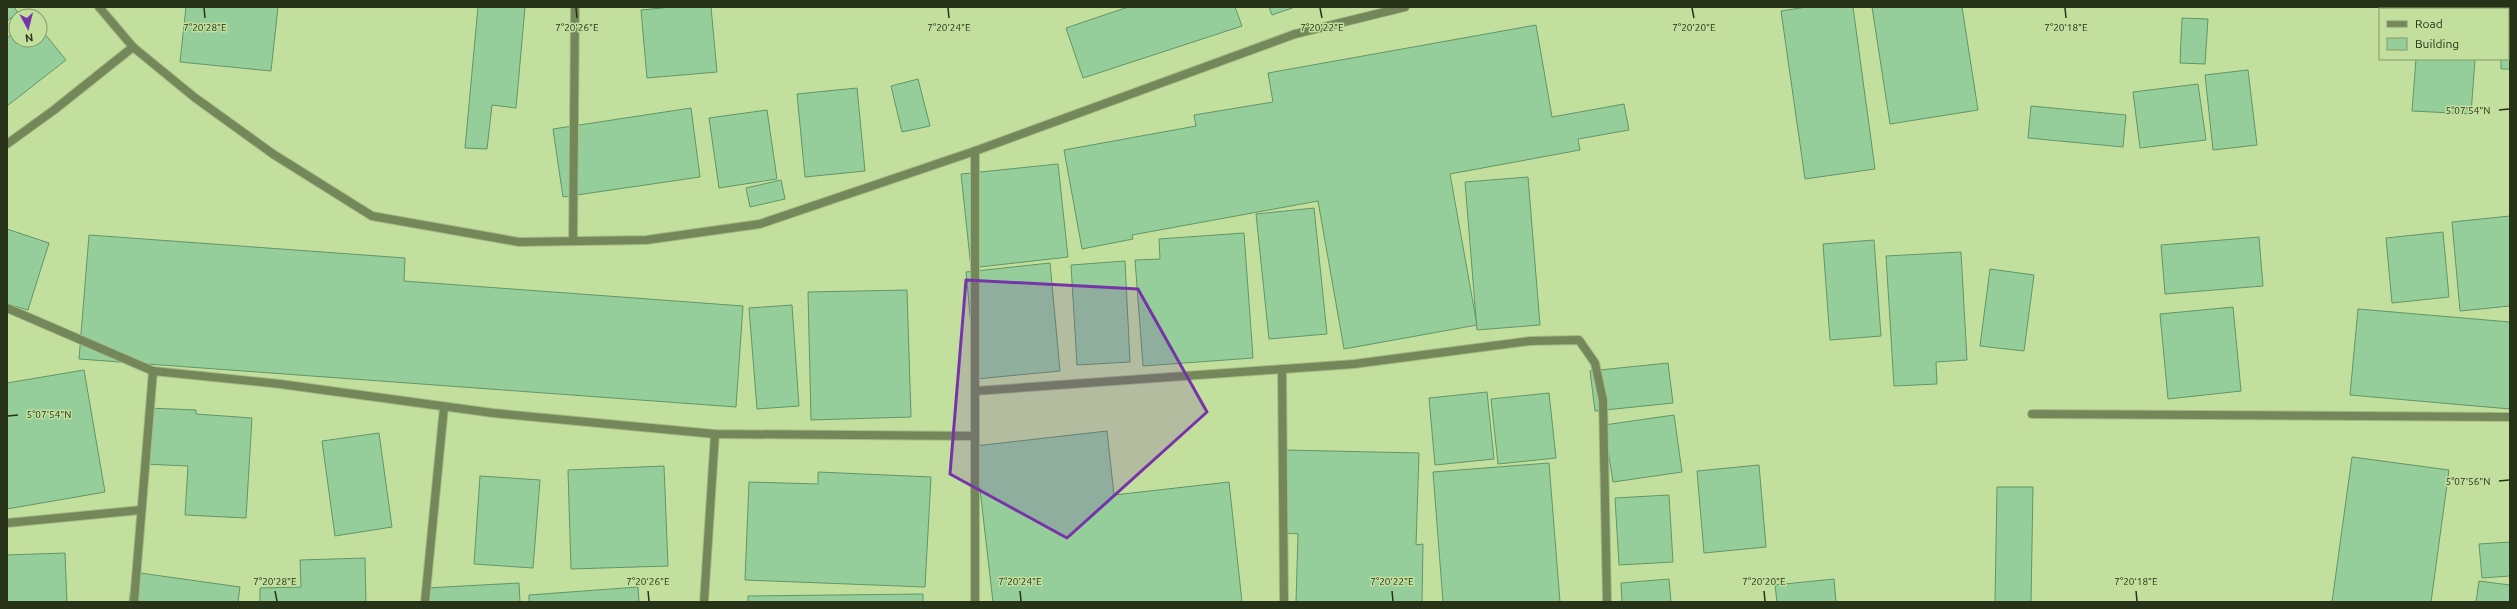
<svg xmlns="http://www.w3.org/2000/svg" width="2517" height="609" font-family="Ubuntu,sans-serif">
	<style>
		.building { fill: #96ce9b; stroke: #609666 }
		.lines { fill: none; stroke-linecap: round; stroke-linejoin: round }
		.minor-casing { stroke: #a4bc83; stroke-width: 10 }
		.minor { stroke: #74875a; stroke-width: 8 }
		.marked { fill: #7734a8; fill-opacity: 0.2; stroke: #7734a8; stroke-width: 3; stroke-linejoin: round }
		.ticks { fill: none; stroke: #273218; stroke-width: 1.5 }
		.ticks-label { font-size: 10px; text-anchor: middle; fill: #273218; stroke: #c3df9e; stroke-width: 3; stroke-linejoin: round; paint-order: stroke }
	</style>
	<rect width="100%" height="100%" fill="#c3df9e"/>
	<g class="building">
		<polygon points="7,7 14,7 18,13 7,21"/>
		<polygon points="186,7 278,7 271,71 180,62"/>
		<polygon points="478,7 525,7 516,108 492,105 487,149 465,148"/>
		<polygon points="672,7 711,7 717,72 647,78 641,10"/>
		<polygon points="1128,7 1235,7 1242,26 1083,78 1066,28"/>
		<polygon points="1269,7 1295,7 1272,15"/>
		<polygon points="1807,7 1853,7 1875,169 1805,179 1781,11"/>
		<polygon points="1872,7 1962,7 1978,110 1890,124"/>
		<rect x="2419" y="7" width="59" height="2"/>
		<polygon points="2501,7 2510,7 2510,69 2501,69 2501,59 2508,59 2508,9 2501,9"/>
		<polygon points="2182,18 2208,19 2205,64 2180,63"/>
		<polygon points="1536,25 1552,117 1624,104 1629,130 1578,139 1580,150 1450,174 1477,325 1344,349 1318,201 1132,235 1133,239 1082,249 1064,150 1196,126 1194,115 1273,102 1268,73"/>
		<polygon points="40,28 66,60 7,106 7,38 16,31 16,40 40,40"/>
		<polygon points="2416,59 2475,59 2471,114 2412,111"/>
		<polygon points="2248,70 2257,145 2213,150 2205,75"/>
		<polygon points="918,79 930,126 902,132 891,86"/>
		<polygon points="2198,84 2206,140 2140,148 2133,92"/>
		<polygon points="857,88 865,171 805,177 797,94"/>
		<polygon points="2031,106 2126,115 2123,147 2028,138"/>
		<polygon points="691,108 700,177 563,197 553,129"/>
		<polygon points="767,110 777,179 719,188 709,118"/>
		<polygon points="1058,164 1068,257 971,268 961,174"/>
		<polygon points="1528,177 1540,325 1477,330 1465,182"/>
		<polygon points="781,180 785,199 750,207 746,188"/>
		<polygon points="1314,208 1327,334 1269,339 1256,214"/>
		<polygon points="2510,216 2510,306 2460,311 2452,222"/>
		<polygon points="7,229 49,243 28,310 7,304"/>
		<polygon points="2443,232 2449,297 2392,303 2386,238"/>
		<polygon points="1244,233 1253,358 1143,366 1135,260 1160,259 1159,239"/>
		<polygon points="89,235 405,258 404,281 743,306 736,407 79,359"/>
		<polygon points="2259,237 2263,286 2165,294 2161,245"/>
		<polygon points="1874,240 1881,336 1830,340 1823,244"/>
		<polygon points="1961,252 1967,360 1936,362 1937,384 1894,386 1886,256"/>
		<polygon points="1125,261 1130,362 1077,365 1071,265"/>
		<polygon points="1050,263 1060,371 976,379 966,272"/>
		<polygon points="1990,269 2034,275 2024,351 1980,346"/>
		<polygon points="907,290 911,417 811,420 808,292"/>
		<polygon points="792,305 799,406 757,409 749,308"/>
		<polygon points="2233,307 2241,391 2168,399 2160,314"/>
		<polygon points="2358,309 2510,322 2510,409 2350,395"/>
		<polygon points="1668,363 1673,403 1595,411 1590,371"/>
		<polygon points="84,370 105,492 7,509 7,383"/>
		<polygon points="1487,392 1494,459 1435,465 1429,398"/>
		<polygon points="1549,393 1556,458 1498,464 1491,399"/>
		<polygon points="148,408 196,410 196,414 252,418 246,518 185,515 188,466 144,464"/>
		<polygon points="1674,415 1682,472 1613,482 1604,425"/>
		<polygon points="1107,431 1114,495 1229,482 1242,602 993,602 975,446"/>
		<polygon points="379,433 392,527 335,536 322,441"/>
		<polygon points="1285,450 1419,453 1416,545 1423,544 1422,602 1296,602 1298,534 1283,533"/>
		<polygon points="2352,457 2449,470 2431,602 2332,602"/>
		<polygon points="1549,463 1560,602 1443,602 1433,472"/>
		<polygon points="1759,465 1766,547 1704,553 1697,471"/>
		<polygon points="664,466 668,566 571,569 568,470"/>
		<polygon points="818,472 931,477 925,587 745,580 749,482 818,484"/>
		<polygon points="480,476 540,480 533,568 474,564"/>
		<polygon points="1997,487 2033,487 2031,602 1995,602"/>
		<polygon points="1669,495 1673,562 1619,565 1615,498"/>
		<polygon points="2510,542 2510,576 2482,578 2479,544"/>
		<polygon points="65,553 67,602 7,602 7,555"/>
		<polygon points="365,558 366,602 260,602 260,588 301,587 300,560"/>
		<polygon points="133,572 240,587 238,602 129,602"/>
		<polygon points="1669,579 1671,602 1622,602 1621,583"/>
		<polygon points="1834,579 1836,602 1777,602 1775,585"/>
		<polygon points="2479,581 2510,585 2510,602 2476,602"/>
		<polygon points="519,583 520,602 427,602 426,588"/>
		<polygon points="638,587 639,602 529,602 529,595"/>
		<polygon points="923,594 923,602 748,602 748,596"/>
	</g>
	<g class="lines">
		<defs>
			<g id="minor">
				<polyline points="99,7 133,47 194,97 273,154 372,216 519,242 646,240 760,224 975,151 1295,34 1405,7"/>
				<polyline points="7,144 54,110 133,47"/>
				<polyline points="975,151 975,602"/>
				<polyline points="573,241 575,7"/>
				<polyline points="7,308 153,371 280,384 493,413 715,434 975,436"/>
				<polyline points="1282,369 1284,602"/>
				<polyline points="975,391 1354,364 1530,341 1579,340 1595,363 1603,400 1607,602"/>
				<polyline points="2032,414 2510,417"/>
				<polyline points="7,523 141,510"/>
				<polyline points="134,602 153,371"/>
				<polyline points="425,602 444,407"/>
				<polyline points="704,602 715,434"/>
			</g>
		</defs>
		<use href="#minor" class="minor-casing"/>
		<use href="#minor" class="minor"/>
	</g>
	<path class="marked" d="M966 280 1138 289 1207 412 1067 538 950 474Z"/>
	<path class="ticks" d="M204 8 205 18M576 8 577 18M948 8 949 18M1320 8 1322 18M1692 8 1694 18M2065 8 2066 18M2499 110 2509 109M8 416 18 415M2499 481 2509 480M275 591 277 601M648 591 649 601M1020 591 1021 601M1392 591 1393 601M1764 591 1765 601M2136 591 2137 601"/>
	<g class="ticks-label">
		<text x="205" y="31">7°20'28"E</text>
		<text x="577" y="31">7°20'26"E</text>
		<text x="949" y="31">7°20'24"E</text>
		<text x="1322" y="31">7°20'22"E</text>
		<text x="1694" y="31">7°20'20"E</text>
		<text x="2066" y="31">7°20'18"E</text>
		<text x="2468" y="114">5°07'54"N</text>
		<text x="49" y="418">5°07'54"N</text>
		<text x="2468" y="485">5°07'56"N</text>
		<text x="275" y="585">7°20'28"E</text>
		<text x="648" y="585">7°20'26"E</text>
		<text x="1020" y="585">7°20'24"E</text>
		<text x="1392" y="585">7°20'22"E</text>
		<text x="1764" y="585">7°20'20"E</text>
		<text x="2136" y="585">7°20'18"E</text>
	</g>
	<rect width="2517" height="609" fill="none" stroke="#273218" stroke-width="16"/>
	<rect x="2379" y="8" width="130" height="52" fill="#c3df9e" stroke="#859a68"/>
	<rect x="2387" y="21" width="20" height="6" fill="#74875a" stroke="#859a68"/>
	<text x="2415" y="28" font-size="12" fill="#273218">Road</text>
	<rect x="2387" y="38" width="20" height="12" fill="#96ce9b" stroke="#859a68"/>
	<text x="2415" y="48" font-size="12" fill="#273218">Building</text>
	<g transform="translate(28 28) rotate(173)"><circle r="19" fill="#c3df9e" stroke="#859a68"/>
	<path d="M0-3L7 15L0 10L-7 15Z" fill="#7734a8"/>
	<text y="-6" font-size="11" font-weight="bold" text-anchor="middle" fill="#273218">N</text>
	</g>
</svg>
